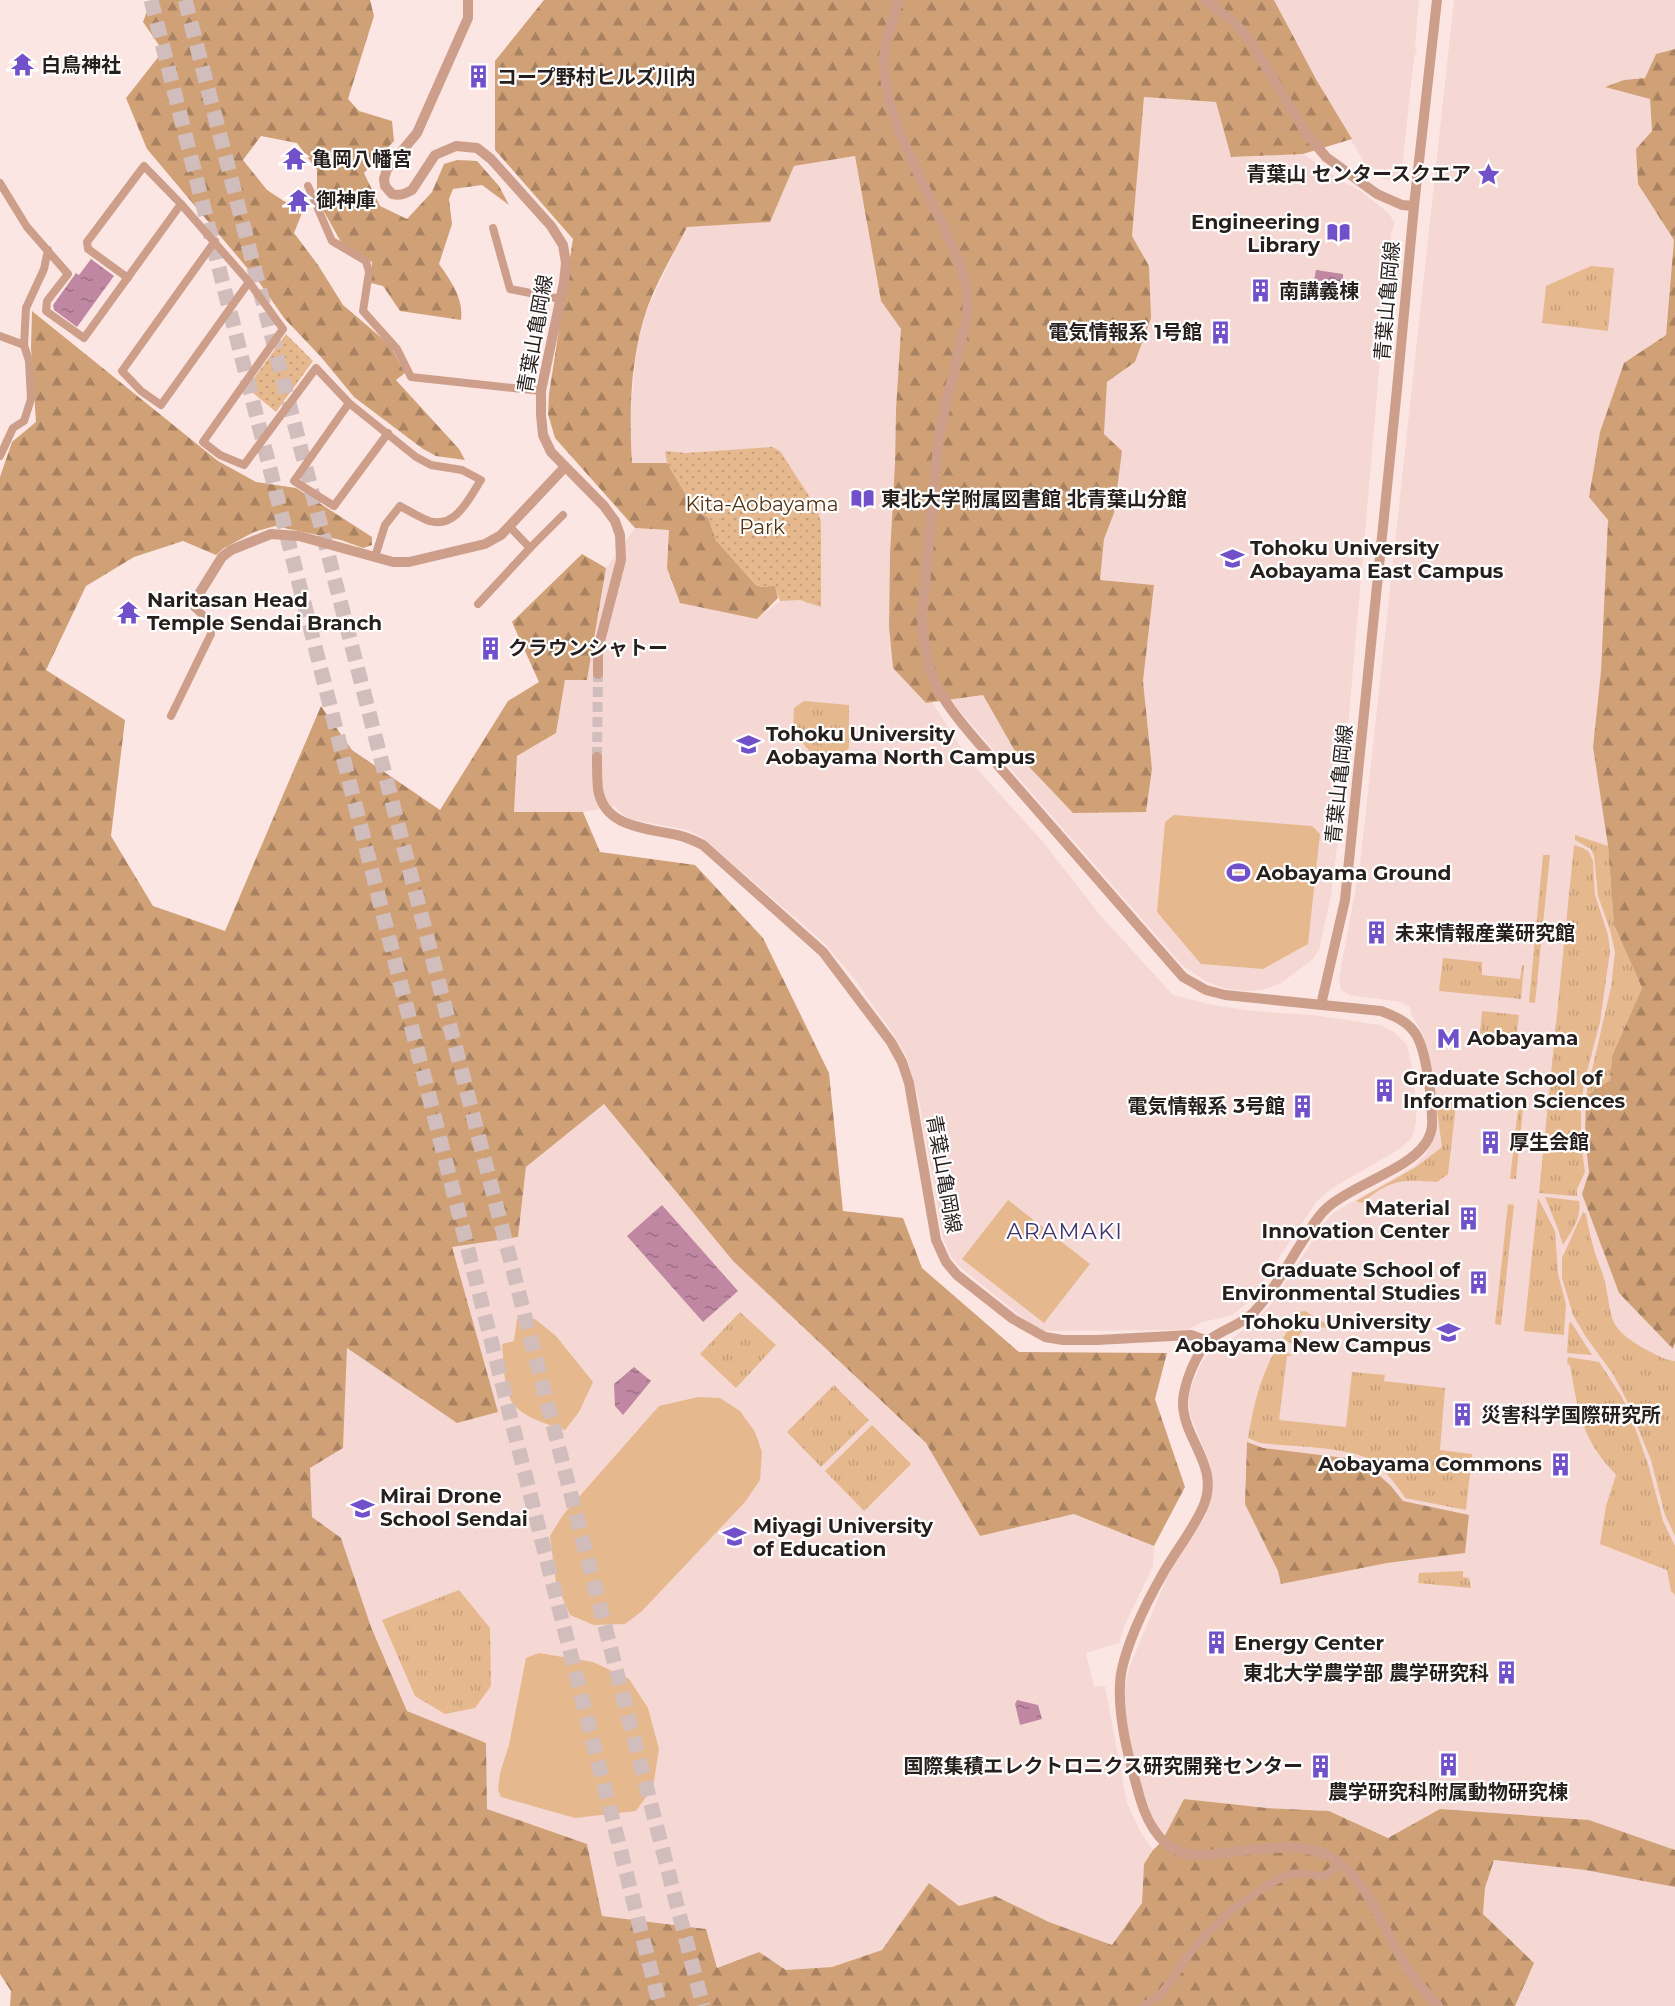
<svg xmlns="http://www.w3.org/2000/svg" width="1675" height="2006" font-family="Montserrat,'Noto Sans JP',sans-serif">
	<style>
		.built { fill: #f5d8d4 }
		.grass { fill: url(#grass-tufts) }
		.forest { fill: url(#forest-firs) }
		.park { fill: url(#park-dots) }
		.pitch { fill: #e6b88e }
		.water { fill: url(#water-ripples) }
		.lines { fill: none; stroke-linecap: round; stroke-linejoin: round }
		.tertiary-tunnel { stroke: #d1bebc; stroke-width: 10; stroke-dasharray: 10 5; stroke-linecap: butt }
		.motorway-tunnel { stroke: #d1bebc; stroke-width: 15; stroke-dasharray: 15 8; stroke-linecap: butt }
		.minor { stroke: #cd9f8a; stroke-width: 8 }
		.tertiary { stroke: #cd9f8a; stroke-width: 10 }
		.labels { text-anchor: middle; stroke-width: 4.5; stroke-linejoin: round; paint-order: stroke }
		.poi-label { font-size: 20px; font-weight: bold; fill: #261f1e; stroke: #fff; text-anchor: start }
		.street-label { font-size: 20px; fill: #261f1e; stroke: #fff }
		.park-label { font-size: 20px; fill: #543413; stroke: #fff }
		.quarter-label { font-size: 22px; letter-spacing: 1.5px; fill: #423470; stroke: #fff }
	</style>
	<defs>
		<pattern id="grass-tufts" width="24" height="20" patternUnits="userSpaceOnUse" patternTransform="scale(1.5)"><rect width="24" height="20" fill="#e6b88e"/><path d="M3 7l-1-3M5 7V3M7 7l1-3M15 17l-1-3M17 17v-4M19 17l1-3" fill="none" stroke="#c59e7a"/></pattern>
		<pattern id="forest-firs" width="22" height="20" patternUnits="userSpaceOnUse" patternTransform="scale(1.5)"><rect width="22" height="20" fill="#d0a177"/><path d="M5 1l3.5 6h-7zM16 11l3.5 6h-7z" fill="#a98361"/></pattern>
		<pattern id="park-dots" width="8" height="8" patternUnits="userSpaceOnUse" patternTransform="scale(1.5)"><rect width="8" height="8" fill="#e6b88e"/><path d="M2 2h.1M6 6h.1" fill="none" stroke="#c59e7a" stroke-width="1.8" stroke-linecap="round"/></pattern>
		<pattern id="water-ripples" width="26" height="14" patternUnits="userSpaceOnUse" patternTransform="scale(1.5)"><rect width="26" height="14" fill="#c087a3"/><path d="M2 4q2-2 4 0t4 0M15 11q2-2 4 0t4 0" fill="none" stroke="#9c6e84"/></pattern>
	</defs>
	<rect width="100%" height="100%" fill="#fce6e4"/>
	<g class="built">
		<polygon points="1274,0 1419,0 1415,45 1417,51 1414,57 1401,178 1391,180 1383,179 1365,164 1317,81"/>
		<polygon points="1454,0 1675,0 1675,49 1656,54 1645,78 1624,80 1606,87 1650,99 1652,132 1638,184 1674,240 1666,335 1624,363 1608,520 1601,671 1593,747 1608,846 1614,925 1642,988 1612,1056 1610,1080 1585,1138 1589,1173 1582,1194 1674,1348 1675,1342 1675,1850 1589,1820 1440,1809 1388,1838 1329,1811 1267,1808 1184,1799 1166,1834 1158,1827 1150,1811 1138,1775 1126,1720 1124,1689 1130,1665 1169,1573 1206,1515 1212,1494 1211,1467 1191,1417 1189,1404 1189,1392 1201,1363 1212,1350 1234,1337 1259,1318 1271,1304 1323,1225 1333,1213 1414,1166 1426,1154 1436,1133 1438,1121 1426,1047 1424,1036 1411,1014 1410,1007 1401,1002 1349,995 1341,990 1339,979 1360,865"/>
		<polygon points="1144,97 1216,102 1231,157 1303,154 1345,183 1361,191 1387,212 1395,222 1391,234 1339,831 1331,896 1319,950 1312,960 1281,983 1266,989 1249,991 1226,989 1207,982 1183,966 950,700 983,695 1016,753 1152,769 1143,681 1154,585 1100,580 1104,539 1114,513 1104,435 1107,382 1135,362 1149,266 1132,236"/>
		<polygon points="855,156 881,301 901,329 896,409 895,463 890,554 889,627 893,668 926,703 932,702 969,760 1043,842 1101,916 1173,995 1213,1005 1253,1011 1313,1015 1380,1025 1393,1031 1407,1045 1413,1072 1416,1103 1416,1122 1412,1138 1401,1148 1331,1189 1317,1201 1250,1301 1232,1315 1203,1322 1187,1330 1042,1331 1029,1323 960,1267 951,1257 943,1238 919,1100 907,1058 896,1038 853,977 823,942 703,838 687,830 628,819 614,806 583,812 514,812 517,756 556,733 565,680 587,680 606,568 635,528 670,530 667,568 757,619 780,601 775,586 632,463 630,424 636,347 649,305 687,226 770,222 794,166"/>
		<polygon points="604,1104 733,1261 926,1443 980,1535 1074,1514 1154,1546 1153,1566 1124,1627 1119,1643 1086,1653 1094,1687 1105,1686 1127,1803 1140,1831 1153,1850 1144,1865 1142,1903 1112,1946 1049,1922 995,1896 959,1906 929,1883 882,1950 832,1967 786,1970 759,1952 716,1968 706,1929 602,1916 587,1844 487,1809 485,1743 407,1711 371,1627 341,1538 312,1517 310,1468 343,1448 346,1347 457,1423 451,1246 518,1237 526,1167"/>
		<polygon points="1494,1860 1585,1870 1675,1887 1675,2006 1515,2006 1483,1914 1485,1888"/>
	</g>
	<g class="grass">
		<polygon points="1591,266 1614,268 1608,331 1542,323 1546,286"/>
		<polygon points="804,701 849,705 849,748 843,754 812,754 793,732 794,708"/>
		<polygon points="1575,835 1608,846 1614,925 1642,988 1612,1056 1610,1080 1586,1096 1611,987 1615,952 1610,930 1598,896 1594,856 1591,849 1575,840"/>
		<polygon points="1574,845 1583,848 1589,852 1593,861 1595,895 1608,935 1610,951 1600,1022 1584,1083 1581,1105 1581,1141 1585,1172 1577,1189 1577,1196 1539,1193"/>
		<polygon points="1543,855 1550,855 1535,1003 1529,1002"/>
		<polygon points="1443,958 1482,962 1482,975 1520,979 1522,965 1524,965 1521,999 1439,991"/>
		<polygon points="1482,1011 1519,1015 1516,1038 1480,1034"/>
		<path d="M1442 1097 1452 1098 1456 1105 1448 1174 1437 1182C1403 1179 1390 1179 1362 1203L1356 1201 1416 1167 1442 1147 1436 1103Z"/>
		<polygon points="1518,1109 1523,1109 1516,1179 1510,1179"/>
		<path d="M1545 1197 1579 1201C1582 1218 1571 1232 1563 1245L1558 1229Z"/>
		<polygon points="1538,1198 1555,1231 1558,1274 1566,1304 1564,1335 1524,1331"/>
		<polygon points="1508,1204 1514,1205 1501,1325 1495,1324"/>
		<path d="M1583 1212 1586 1214C1588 1225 1590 1236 1593 1246 1596 1258 1602 1270 1605 1282 1613 1320 1607 1327 1645 1349 1655 1354 1664 1360 1675 1361V1536L1665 1515 1651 1460 1627 1401 1613 1374 1586 1337 1573 1315 1562 1278V1258Z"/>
		<path d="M1305 1311 1335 1329C1315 1327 1308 1322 1296 1340L1300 1346 1296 1347 1283 1338 1299 1312Z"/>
		<polygon points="740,1312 776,1345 736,1388 700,1354"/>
		<polygon points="1571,1322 1592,1355 1567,1353 1569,1324"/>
		<path d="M1278 1346 1292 1356H1287L1279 1420 1346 1427 1352 1372 1385 1375 1384 1381 1445 1388 1440 1450 1472 1454 1466 1510 1405 1498C1399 1487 1382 1467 1371 1460 1350 1447 1286 1446 1260 1443L1248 1438C1254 1404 1260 1376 1278 1346Z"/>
		<path d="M1568 1357 1599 1362 1622 1397 1633 1422 1648 1464 1663 1521 1675 1546V1595L1671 1591 1667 1570 1600 1544 1606 1506 1616 1475C1610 1468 1603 1461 1598 1453 1580 1428 1575 1395 1570 1365L1567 1364Z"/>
		<polygon points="834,1385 869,1420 821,1467 787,1432"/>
		<polygon points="872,1425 911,1464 864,1511 825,1471"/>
		<polygon points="1463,1571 1463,1577 1469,1578 1471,1588 1418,1583 1419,1573"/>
		<polygon points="459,1590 490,1628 491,1686 475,1708 445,1714 415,1696 382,1620"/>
	</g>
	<g class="forest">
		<path d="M151 0H370L374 16 348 99 359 111 392 121 394 141 364 173 380 206 407 219 432 192 444 164 457 160 477 161 499 186 509 205 482 185 453 189 449 199 452 224 439 264C451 281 464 299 461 320L400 311 383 286 371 283 372 262 342 244 317 199V170L297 143 261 136 243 160 267 190 302 213 294 233 318 265 343 305 390 345 405 373 396 380 459 449 465 460 436 456 423 449 354 397 321 357 284 318 259 282 147 149 126 98 163 51 143 22Z"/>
		<path d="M544 0H1274L1317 81 1352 139 1303 154 1231 157 1216 102 1144 97 1132 236 1149 266 1151 318 1135 362 1107 382 1104 434 1122 451 1114 513 1104 539 1100 580 1154 585 1143 681 1152 769 1146 812 1073 813 1016 753 983 695 926 703 893 668 889 627 890 554 895 463 896 409 901 329 881 301 855 156 794 166 770 222 687 227C674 253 658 279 648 306 630 356 629 411 632 463H667L688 498 687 508 708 517 716 540 756 585 763 587 775 585 778 598 757 619 680 603 667 568 669 530 635 528 555 438 548 414 549 394 573 239 495 150V61Z"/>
		<polygon points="1675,49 1675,1342 1673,1349 1619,1293 1582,1194 1589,1172 1585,1138 1586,1096 1610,1080 1612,1056 1642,988 1614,925 1608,846 1593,747 1601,671 1608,520 1589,497 1600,432 1624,363 1666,335 1674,240 1638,184 1636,149 1652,131 1650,99 1605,87 1624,80 1645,78 1656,54"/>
		<polygon points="32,311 218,461 256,482 296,488 372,537 372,545 363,548 341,540 275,526 254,532 224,548 216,555 183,541 134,557 86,586 46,670 125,720 111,836 153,906 225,931 321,706 352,750 440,810 508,701 539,682 512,622 582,554 606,568 587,680 565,680 556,733 517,756 514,812 583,812 600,852 695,865 763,938 829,1073 843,1211 903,1218 922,1268 1019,1352 1167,1353 1155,1399 1185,1487 1154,1546 1074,1514 980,1536 926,1443 733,1261 604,1104 526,1167 518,1237 452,1247 498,1412 457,1423 347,1348 343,1448 310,1468 312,1517 341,1538 371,1627 407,1711 486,1743 487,1809 587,1844 602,1916 706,1929 717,1968 759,1952 786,1970 832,1967 882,1950 929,1883 959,1906 995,1896 1049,1922 1112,1945 1142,1903 1144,1864 1153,1850 1162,1841 1184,1799 1267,1808 1329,1811 1388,1838 1440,1809 1589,1820 1675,1850 1675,1887 1585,1870 1494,1860 1485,1888 1483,1914 1534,1963 1515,2006 10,2006 11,1991 0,1974 0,477 12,442 36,422 31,348"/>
		<polygon points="1247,1442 1263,1448 1352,1459 1372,1469 1391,1486 1403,1501 1469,1515 1465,1553 1387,1563 1281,1584 1278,1571 1245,1504"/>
	</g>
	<g class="park">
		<polygon points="286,334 313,361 276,412 247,388"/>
		<polygon points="772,447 780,451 818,510 821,523 821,607 800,600 780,601 775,586 763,587 756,585 716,540 708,517 687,508 688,498 667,463 665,451 686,453"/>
	</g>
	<g class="pitch">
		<polygon points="1174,815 1312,826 1320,834 1308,944 1263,969 1201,964 1157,912 1165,822"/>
		<polygon points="1008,1200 1090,1264 1044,1323 962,1259"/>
		<path d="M517 1319H535L556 1336 593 1382 579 1412 565 1430C549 1425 525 1418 514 1405 503 1392 504 1360 502 1344L514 1341Z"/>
		<polygon points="698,1397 720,1398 740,1411 755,1432 762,1452 760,1480 745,1502 642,1611 625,1624 594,1625 570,1615 556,1583 550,1536 563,1515 659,1406"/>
		<polygon points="539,1653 593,1662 629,1679 648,1708 659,1749 653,1787 636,1811 575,1818 501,1797 498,1790 500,1773 509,1745 526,1658"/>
	</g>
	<g class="water">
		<polygon points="91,259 114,276 77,327 54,310 53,305 76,273 79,275"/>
		<polygon points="1316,270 1343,274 1343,280 1357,282 1355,299 1321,295 1313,286"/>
		<polygon points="662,1205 738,1291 703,1322 627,1236"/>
		<polygon points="634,1367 651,1381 623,1415 615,1406 614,1384"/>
		<polygon points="1017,1700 1038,1705 1042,1719 1020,1725 1015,1704"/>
	</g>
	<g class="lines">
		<polyline class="tertiary-tunnel" points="597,757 598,674"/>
		<g class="motorway-tunnel">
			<polyline points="151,0 660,2006"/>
			<polyline points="185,0 703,2006"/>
		</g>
		<g class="minor">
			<polyline points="0,183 27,227 68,274 47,301 46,311 84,338 181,204 144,166 87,242 88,249 128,278"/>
			<polyline points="308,186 332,241 366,261 369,272 363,311 397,349 411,377 541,391"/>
			<path d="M181 204 249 282 283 329 203 442 220 455 244 465 316 368 349 403 416 457 431 465 462 470 481 480C469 498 456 529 429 521 419 517 409 511 400 506L385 525 375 557"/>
			<polyline points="493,228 510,289 561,299"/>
			<polyline points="215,241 122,371 141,391 161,405 249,282"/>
			<polyline points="0,336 24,345"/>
			<polyline points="349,403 294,481 334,506 388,433"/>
			<polyline points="0,456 13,428 24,421 31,399 29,361 24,345 26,308 44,269 48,250"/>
			<polyline points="509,526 530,548 563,515"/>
			<polyline points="478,604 530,548"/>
			<polyline points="171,716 211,634 210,622 192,605 194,602"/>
			<path d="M1142 2006C1166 1997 1176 1971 1190 1953 1211 1926 1241 1901 1270 1884 1276 1881 1284 1875 1291 1874 1314 1869 1323 1888 1338 1862"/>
		</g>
		<g class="tertiary">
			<path d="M468 0V18L417 133 387 169 384 179 385 186 392 194C400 196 405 194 412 190L435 155 456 146 477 148 491 159 551 226 563 245 566 263 564 282 541 391V415L543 435 551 452 604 506 615 521 620 535 621 560 598 649V674"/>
			<path d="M899 0C893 20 884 41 884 62 884 116 923 181 945 230 959 260 970 284 967 317L939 434 922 616C925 676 937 694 975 739L1183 977 1206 990 1225 995 1381 1011C1394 1016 1407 1021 1415 1033 1426 1048 1432 1099 1432 1119 1433 1128 1430 1137 1425 1144 1407 1170 1353 1185 1328 1207 1318 1215 1311 1228 1304 1239 1288 1263 1274 1291 1254 1312 1241 1326 1221 1329 1208 1341 1201 1348 1195 1361 1191 1370 1187 1380 1183 1392 1183 1403 1183 1440 1221 1466 1203 1507 1192 1532 1174 1553 1161 1577 1146 1603 1121 1654 1120 1684 1118 1722 1130 1762 1140 1798 1148 1826 1165 1855 1198 1855 1240 1855 1301 1834 1338 1862 1374 1889 1386 1939 1412 1975 1420 1986 1430 1996 1438 2006"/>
			<polyline points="1205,0 1236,24 1249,39 1306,133 1326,157 1377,194 1402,205 1414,206"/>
			<polyline points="194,602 222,557 231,550 271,534 299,536 393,562 409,562 485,544 501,535 565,467"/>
			<path d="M597 757C597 767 597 779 598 789 604 828 647 828 677 835 687 837 695 841 703 845L823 952 891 1042 902 1062 909 1083 936 1240 946 1262 957 1275 1013 1319 1045 1337 1063 1340H1097L1191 1335 1208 1341"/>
			<polyline points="1321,1005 1345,900 1397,389 1414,206 1437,0"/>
		</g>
	</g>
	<defs>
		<symbol id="temple-bare" viewBox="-9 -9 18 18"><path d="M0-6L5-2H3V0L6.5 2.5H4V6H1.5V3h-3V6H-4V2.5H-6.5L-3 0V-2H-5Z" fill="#7150c9" stroke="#fff" stroke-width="2.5" paint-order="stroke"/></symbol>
		<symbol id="building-bare" viewBox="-9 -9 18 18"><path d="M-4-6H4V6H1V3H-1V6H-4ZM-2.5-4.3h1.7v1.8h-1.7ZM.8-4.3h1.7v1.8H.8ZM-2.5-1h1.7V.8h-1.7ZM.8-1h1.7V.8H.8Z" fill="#7150c9" stroke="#fff" stroke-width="2.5" paint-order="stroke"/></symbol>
		<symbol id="sight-bare" viewBox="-9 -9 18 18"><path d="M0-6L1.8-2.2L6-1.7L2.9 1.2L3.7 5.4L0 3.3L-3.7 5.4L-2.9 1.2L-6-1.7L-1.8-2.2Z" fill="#7150c9" stroke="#fff" stroke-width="2.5" paint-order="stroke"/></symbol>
		<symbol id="library-bare" viewBox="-9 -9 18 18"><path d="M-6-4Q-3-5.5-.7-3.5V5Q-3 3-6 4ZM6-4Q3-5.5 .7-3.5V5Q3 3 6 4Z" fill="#7150c9" stroke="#fff" stroke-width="2.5" paint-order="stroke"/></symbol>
		<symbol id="university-bare" viewBox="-9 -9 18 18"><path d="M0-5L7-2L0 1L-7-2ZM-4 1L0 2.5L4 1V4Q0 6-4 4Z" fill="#7150c9" stroke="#fff" stroke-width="2.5" paint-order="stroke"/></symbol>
		<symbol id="stadium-bare" viewBox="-9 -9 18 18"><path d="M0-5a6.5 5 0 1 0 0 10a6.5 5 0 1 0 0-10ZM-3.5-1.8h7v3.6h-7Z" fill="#7150c9" stroke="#fff" stroke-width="2.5" paint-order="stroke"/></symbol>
		<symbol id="metro-bare" viewBox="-9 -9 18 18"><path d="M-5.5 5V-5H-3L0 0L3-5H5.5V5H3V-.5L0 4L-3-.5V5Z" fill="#7150c9" stroke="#fff" stroke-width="2.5" paint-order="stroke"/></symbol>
		<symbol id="school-bare" viewBox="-9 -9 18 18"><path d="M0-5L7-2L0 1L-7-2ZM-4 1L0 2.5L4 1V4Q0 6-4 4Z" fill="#7150c9" stroke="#fff" stroke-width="2.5" paint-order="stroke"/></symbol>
	</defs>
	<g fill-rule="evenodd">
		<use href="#temple-bare" x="6" y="48" width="33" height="33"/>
		<use href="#building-bare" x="462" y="60" width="33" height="33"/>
		<use href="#temple-bare" x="278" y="142" width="33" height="33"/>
		<use href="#sight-bare" x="1472" y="158" width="33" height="33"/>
		<use href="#temple-bare" x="282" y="184" width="33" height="33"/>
		<use href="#library-bare" x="1322" y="216" width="33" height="33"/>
		<use href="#building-bare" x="1244" y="274" width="33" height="33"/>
		<use href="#building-bare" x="1204" y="316" width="33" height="33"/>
		<use href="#library-bare" x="846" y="482" width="33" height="33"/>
		<use href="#university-bare" x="1216" y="542" width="33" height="33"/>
		<use href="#temple-bare" x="112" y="596" width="33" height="33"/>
		<use href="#building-bare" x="474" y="632" width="33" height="33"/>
		<use href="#university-bare" x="732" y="728" width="33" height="33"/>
		<use href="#stadium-bare" x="1222" y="856" width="33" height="33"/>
		<use href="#building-bare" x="1360" y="916" width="33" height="33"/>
		<use href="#metro-bare" x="1432" y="1022" width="33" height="33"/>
		<use href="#building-bare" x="1368" y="1074" width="33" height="33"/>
		<use href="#building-bare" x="1286" y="1090" width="33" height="33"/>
		<use href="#building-bare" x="1474" y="1126" width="33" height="33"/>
		<use href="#building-bare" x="1452" y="1202" width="33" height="33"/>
		<use href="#building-bare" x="1462" y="1266" width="33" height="33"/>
		<use href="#university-bare" x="1432" y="1316" width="33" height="33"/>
		<use href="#building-bare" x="1446" y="1398" width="33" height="33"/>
		<use href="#building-bare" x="1544" y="1448" width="33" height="33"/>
		<use href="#school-bare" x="346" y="1492" width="33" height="33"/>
		<use href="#university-bare" x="718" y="1520" width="33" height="33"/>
		<use href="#building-bare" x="1200" y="1626" width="33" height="33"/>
		<use href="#building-bare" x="1490" y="1656" width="33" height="33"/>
		<use href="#building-bare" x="1432" y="1748" width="33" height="33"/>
		<use href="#building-bare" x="1304" y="1750" width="33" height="33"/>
	</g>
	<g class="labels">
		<g class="poi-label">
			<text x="41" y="72">白鳥神社</text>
			<text x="497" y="84">コープ野村ヒルズ川内</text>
			<text x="312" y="166">亀岡八幡宮</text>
			<text x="1471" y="181" text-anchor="end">青葉山 センタースクエア</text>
			<text x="316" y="207">御神庫</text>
			<text x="1320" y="229" text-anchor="end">Engineering<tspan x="1320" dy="23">Library</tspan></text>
			<text x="1279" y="298">南講義棟</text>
			<text x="1202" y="339" text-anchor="end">電気情報系 1号館</text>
			<text x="881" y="506">東北大学附属図書館 北青葉山分館</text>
			<text x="1250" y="555">Tohoku University<tspan x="1250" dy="23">Aobayama East Campus</tspan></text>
			<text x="147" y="607">Naritasan Head<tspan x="147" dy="23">Temple Sendai Branch</tspan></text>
			<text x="508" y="655">クラウンシャトー</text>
			<text x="766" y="741">Tohoku University<tspan x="766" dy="23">Aobayama North Campus</tspan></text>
			<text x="1256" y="880">Aobayama Ground</text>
			<text x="1395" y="940">未来情報産業研究館</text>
			<text x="1467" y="1045">Aobayama</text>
			<text x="1403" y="1085">Graduate School of<tspan x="1403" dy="23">Information Sciences</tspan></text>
			<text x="1285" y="1113" text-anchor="end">電気情報系 3号館</text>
			<text x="1509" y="1149">厚生会館</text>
			<text x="1450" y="1215" text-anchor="end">Material<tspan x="1450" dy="23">Innovation Center</tspan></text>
			<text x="1460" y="1277" text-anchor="end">Graduate School of<tspan x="1460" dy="23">Environmental Studies</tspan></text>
			<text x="1431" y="1329" text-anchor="end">Tohoku University<tspan x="1431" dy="23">Aobayama New Campus</tspan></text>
			<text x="1481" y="1422">災害科学国際研究所</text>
			<text x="1542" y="1471" text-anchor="end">Aobayama Commons</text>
			<text x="380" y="1503">Mirai Drone<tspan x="380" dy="23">School Sendai</tspan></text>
			<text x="753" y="1533">Miyagi University<tspan x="753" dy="23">of Education</tspan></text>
			<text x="1234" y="1650">Energy Center</text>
			<text x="1489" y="1680" text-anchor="end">東北大学農学部 農学研究科</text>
			<text x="1303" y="1773" text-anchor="end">国際集積エレクトロニクス研究開発センター</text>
			<text x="1448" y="1799" text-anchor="middle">農学研究科附属動物研究棟</text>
		</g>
		<g class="street-label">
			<text transform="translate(1387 301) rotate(-85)" y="7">青葉山亀岡線</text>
			<text transform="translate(535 334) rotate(-80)" y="7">青葉山亀岡線</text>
			<text transform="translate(1339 784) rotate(-84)" y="7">青葉山亀岡線</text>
			<text transform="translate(944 1174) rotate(80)" y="7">青葉山亀岡線</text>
		</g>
		<g class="park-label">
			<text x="762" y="511">Kita-Aobayama<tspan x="762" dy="23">Park</tspan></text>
		</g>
		<g class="quarter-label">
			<text x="1065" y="1239">ARAMAKI</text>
		</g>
	</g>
</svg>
